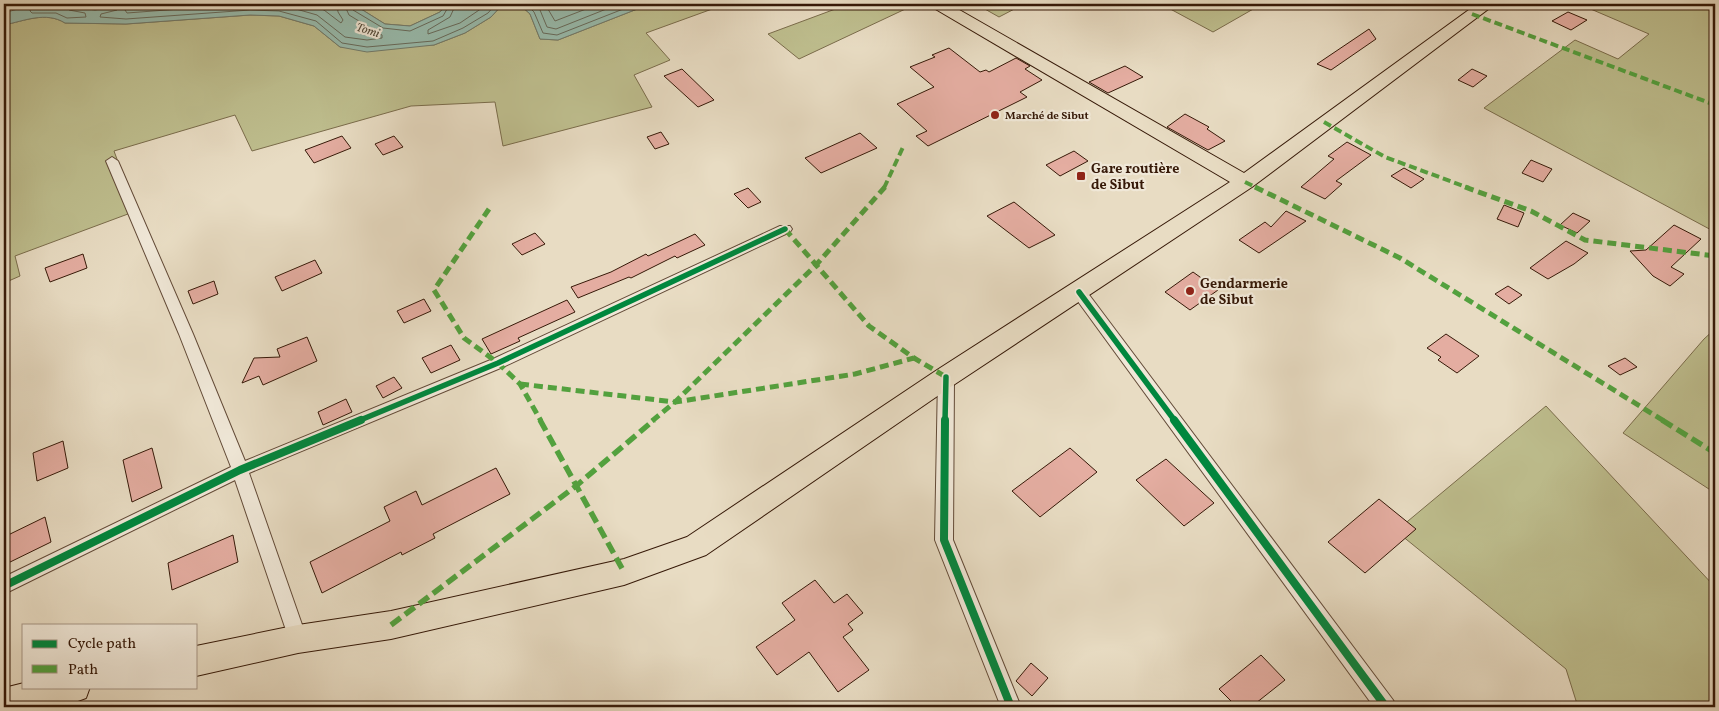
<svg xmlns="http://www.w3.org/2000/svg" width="1719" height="711" font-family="Vollkorn,serif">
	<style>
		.green { fill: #bebe8e; stroke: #7a6c4b }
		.water { fill: #98bcae; stroke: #717b6c }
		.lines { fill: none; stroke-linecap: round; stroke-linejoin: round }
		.shore { stroke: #676a5b; stroke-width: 1 }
		.building { fill: #e4ada1; stroke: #361908 }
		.street-casing { stroke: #624a37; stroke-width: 2 }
		.primary-casing { stroke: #361908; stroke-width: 2 }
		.street { fill: #f0e8d8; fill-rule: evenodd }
		.primary { fill: #e8dcc3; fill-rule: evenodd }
		.quiet-far2 { stroke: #53a13e; stroke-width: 4; stroke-dasharray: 8 4; stroke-linecap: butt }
		.quiet-far1 { stroke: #53a13e; stroke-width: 5; stroke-dasharray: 9 5; stroke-linecap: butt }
		.quiet { stroke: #53a13e; stroke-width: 5.5; stroke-dasharray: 12 5.5; stroke-linecap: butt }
		.cycleway-far1-casing { stroke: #f0e8d8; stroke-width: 9 }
		.cycleway-casing { stroke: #f0e8d8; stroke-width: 11 }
		.cycleway-far1 { stroke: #00873e; stroke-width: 5.5 }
		.cycleway { stroke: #00873e; stroke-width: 8 }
		.poi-dot { fill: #8f2418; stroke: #f0e8d8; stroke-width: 2 }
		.labels { text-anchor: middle; stroke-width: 4.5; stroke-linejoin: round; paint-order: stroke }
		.far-poi-label { font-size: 11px; font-weight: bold; fill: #361908; stroke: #f0e8d8; text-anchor: start }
		.far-water-label { font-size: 12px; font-style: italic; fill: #534a3a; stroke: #f0e8d8 }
		.poi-label { font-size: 14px; font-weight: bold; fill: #361908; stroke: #f0e8d8; text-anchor: start }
	</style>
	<rect width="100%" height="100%" fill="#e8dcc3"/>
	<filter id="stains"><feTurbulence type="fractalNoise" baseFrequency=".004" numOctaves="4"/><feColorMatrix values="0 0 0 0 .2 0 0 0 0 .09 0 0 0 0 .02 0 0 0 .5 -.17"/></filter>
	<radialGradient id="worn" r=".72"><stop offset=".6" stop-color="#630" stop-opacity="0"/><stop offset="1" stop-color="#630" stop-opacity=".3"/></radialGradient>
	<g class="green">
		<polygon points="353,4 447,4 440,12 410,26 385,24"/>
		<path d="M508 4H519L530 14 540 39 558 40 650 4H726L646 33 670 60 634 75 652 107 503 146 495 102 411 106 252 151 235 115 114 151 136 211 15 256 20 276 4 283V25C24 21 46 11 65 23L126 24 250 15 279 16 314 26 340 47 434 45 465 33 491 17 502 5Z"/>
		<polygon points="833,4 916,4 799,59 768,34 838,8"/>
		<polygon points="976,4 1024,4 999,17"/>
		<polygon points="1161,4 1262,4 1213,32"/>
		<polygon points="1579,4 1715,4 1715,232 1484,108 1575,40 1618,59 1649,34"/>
		<polygon points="1715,329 1715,493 1623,433 1704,339"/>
		<polygon points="1546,406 1715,587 1715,707 1578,707 1566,669 1396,531"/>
	</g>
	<g class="water">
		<path d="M35 4H56L95 10 127 4H353L385 24 410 26 440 12 447 4H508L502 5 491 17 465 33 434 45 367 52 340 47 314 26 279 16 250 15 126 24 65 23C46 11 24 21 4 25V13Z"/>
		<polygon points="519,4 650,4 558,40 540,39 530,14"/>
	</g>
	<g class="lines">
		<g class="shore">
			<polyline points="32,4 30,11 32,13 56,13 67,18 86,17 85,13 69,10 67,4"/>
			<polyline points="119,4 117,10 101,14 100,17 126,19 250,10 279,11 316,21 342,43 367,47 433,41 463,28 488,13 496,4"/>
			<polyline points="126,4 125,10 127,13 245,4"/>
			<polyline points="260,4 282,5 317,15 345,37 367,40 382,38 382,35 349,15 344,4"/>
			<polyline points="306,4 324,10 341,23 343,20 338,12 337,4"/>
			<polyline points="351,4 353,10 383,28 410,31 443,16 450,4"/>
			<polyline points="456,4 450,17 428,30 428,34 460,23 488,4"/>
			<polyline points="526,4 534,12 543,33 557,35 636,4"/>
			<polyline points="535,4 540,10 547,27 556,29 619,4"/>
			<polyline points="545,4 555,21 599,4"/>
		</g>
	</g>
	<g class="building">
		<polygon points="1568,12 1587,20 1571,30 1552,21"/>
		<polygon points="1369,29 1376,39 1331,70 1317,64"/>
		<polygon points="949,48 980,72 986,70 989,72 1016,58 1030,66 1025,69 1042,80 1020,92 1027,97 928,146 916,136 927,131 897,104 934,87 910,67 935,57 932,55"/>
		<polygon points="1125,66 1143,77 1108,93 1089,82"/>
		<polygon points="682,69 714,100 698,107 664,76"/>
		<polygon points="1472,69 1487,76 1473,87 1458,80"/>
		<polygon points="1185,114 1209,127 1207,129 1225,141 1208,150 1167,127"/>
		<polygon points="661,132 669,144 655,149 647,137"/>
		<polygon points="860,133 877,148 821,173 805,158"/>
		<polygon points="342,136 351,148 314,163 305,150"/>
		<polygon points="394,136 403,147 383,155 375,144"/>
		<polygon points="1347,142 1371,155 1336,181 1342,184 1325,199 1301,187 1334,159 1328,156"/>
		<polygon points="1074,151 1088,161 1060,176 1046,165"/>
		<polygon points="1531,160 1552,169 1543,182 1522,173"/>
		<polygon points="1404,168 1424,179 1411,188 1391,176"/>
		<polygon points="748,188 761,202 748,208 734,194"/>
		<polygon points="1014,202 1055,235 1029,248 987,216"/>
		<polygon points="1504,205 1524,213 1518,227 1497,219"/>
		<polygon points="1286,211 1306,221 1259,253 1239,240 1265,222 1271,227"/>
		<polygon points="1573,213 1590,221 1577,233 1560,225"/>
		<polygon points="1674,225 1701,239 1671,267 1684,274 1670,286 1653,276 1630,251 1646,250"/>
		<polygon points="535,233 545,244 522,255 512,244"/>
		<polygon points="695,234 705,245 677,258 675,256 631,278 629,277 578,298 571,287 611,272 646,254 648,256"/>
		<polygon points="1566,241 1588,253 1574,264 1548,279 1530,268"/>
		<polygon points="83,254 87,268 50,282 45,268"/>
		<polygon points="315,260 322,273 282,291 275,277"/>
		<polygon points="1193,272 1218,290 1190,310 1165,292"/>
		<polygon points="214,281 218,294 193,304 188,291"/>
		<polygon points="1508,286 1522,295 1509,304 1495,294"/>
		<polygon points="424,299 431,311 404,323 397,311"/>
		<polygon points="567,300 575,312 518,338 520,341 491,354 482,339"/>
		<polygon points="1446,334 1479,356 1457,373 1438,360 1441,357 1427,348"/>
		<polygon points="307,337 317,361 263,385 259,376 242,383 254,358 280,357 277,349"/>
		<polygon points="451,345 460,360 431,373 422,358"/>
		<polygon points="1625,358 1637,367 1620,375 1608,366"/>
		<polygon points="394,377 402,388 383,398 376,386"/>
		<polygon points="346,399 352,412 323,425 318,412"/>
		<polygon points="63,441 68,468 37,481 33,453"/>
		<polygon points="152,448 162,488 132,502 123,460"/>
		<polygon points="1070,448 1097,472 1040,517 1012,491"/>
		<polygon points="1166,459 1214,503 1184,526 1136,480"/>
		<polygon points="496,468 510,494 433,534 435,538 402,555 401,552 322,593 310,562 390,521 384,507 416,491 422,505"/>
		<polygon points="1379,499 1416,529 1365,573 1328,542"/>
		<polygon points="45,517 51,542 4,565 4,537"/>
		<polygon points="233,535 238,562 172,590 168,563"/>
		<polygon points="815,580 834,603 847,594 863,613 848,624 853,630 843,637 869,670 838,692 809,652 777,675 756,647 795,620 782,603"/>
		<polygon points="1261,655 1285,680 1251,707 1237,707 1219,689"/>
		<polygon points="1031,663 1048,678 1032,696 1016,681"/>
	</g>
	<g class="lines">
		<defs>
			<g id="street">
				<polygon points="112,157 118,161 193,334 245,461 493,359 780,226 790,226 792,229 790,232 503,367 249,473 307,639 305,645 298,648 291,645 289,639 235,480 4,594 4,577 231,467 179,334 106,161"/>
				<polygon points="1079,287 1084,288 1393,700 1396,707 1374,707 1074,296 1072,292 1074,288"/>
				<polygon points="946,371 951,373 954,377 953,540 1021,707 1001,707 935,540 938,377 941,373"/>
			</g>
			<g id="primary">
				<polygon points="930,4 949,4 1244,173 1477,4 1495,4 1252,187 955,384 706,555 624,585 391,639 298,653 196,676 196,646 298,625 391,611 624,559 687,537 937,370 1230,182 932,7"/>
				<path d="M24 683V687H90L86 698C59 709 32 707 4 707V688Z"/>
			</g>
		</defs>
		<use href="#street" class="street-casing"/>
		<use href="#primary" class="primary-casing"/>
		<use href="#street" class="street"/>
		<use href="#primary" class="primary"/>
		<g class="quiet-far2">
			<polyline points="154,6 155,4"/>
			<polyline points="1472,14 1715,105"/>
			<polyline points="1324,122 1385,157 1469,188"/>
			<polyline points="1245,182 1257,188"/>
			<polyline points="884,188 904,145"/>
		</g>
		<g class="quiet-far1">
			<polyline points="1255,187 1400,258 1664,421"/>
			<polyline points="1465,187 1531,211 1585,240 1715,256"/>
			<polyline points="489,209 434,290 464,338 498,363 520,384 541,421"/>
			<polyline points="785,229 869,326 914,358 946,377"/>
			<polyline points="520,384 675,402 855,374 914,358"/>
			<polyline points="652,421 675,402 816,265 885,187"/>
		</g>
		<g class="quiet">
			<polyline points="540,420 624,572"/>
			<polyline points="1662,420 1715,453"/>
			<polyline points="391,625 576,486 654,420"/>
		</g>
		<defs>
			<g id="cycleway-far1">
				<polyline points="1079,292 1175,421"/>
				<polyline points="358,421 498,363 785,229"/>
				<polyline points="945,421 946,377"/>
			</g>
			<g id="cycleway">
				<polyline points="945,420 944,540 1011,707"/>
				<polyline points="1174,420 1386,707"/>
				<polyline points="4,586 240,470 361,420"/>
			</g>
		</defs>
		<use href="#cycleway-far1" class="cycleway-far1-casing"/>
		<use href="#cycleway" class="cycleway-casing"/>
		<use href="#cycleway-far1" class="cycleway-far1"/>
		<use href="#cycleway" class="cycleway"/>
	</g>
	<g class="poi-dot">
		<circle cx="995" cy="115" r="5"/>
		<rect x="1076" y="171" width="10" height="10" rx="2.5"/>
		<circle cx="1190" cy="291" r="5"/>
	</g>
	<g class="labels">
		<g class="far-poi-label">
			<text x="1005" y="119">Marché de Sibut</text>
		</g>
		<g class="far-water-label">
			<text transform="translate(368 30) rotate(17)" y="4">Tomi</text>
		</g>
		<g class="poi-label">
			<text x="1091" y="173">Gare routière<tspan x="1091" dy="16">de Sibut</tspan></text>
			<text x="1200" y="288">Gendarmerie<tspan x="1200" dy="16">de Sibut</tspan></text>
		</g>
	</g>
	<rect width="1719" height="711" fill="none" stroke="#e8dcc3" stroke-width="20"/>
	<rect x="5" y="5" width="1709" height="701" fill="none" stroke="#361908" stroke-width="2.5"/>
	<rect x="10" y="10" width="1699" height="691" fill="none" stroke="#361908"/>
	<rect x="22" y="624" width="175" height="65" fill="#f0e8d8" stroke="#a69585"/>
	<rect x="32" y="640" width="25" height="8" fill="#00873e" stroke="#a69585"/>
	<text x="68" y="648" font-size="15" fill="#361908">Cycle path</text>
	<rect x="32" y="665" width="25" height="8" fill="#53a13e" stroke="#a69585"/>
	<text x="68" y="674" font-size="15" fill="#361908">Path</text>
	<rect width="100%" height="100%" filter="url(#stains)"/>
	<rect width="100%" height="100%" fill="url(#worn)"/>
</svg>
